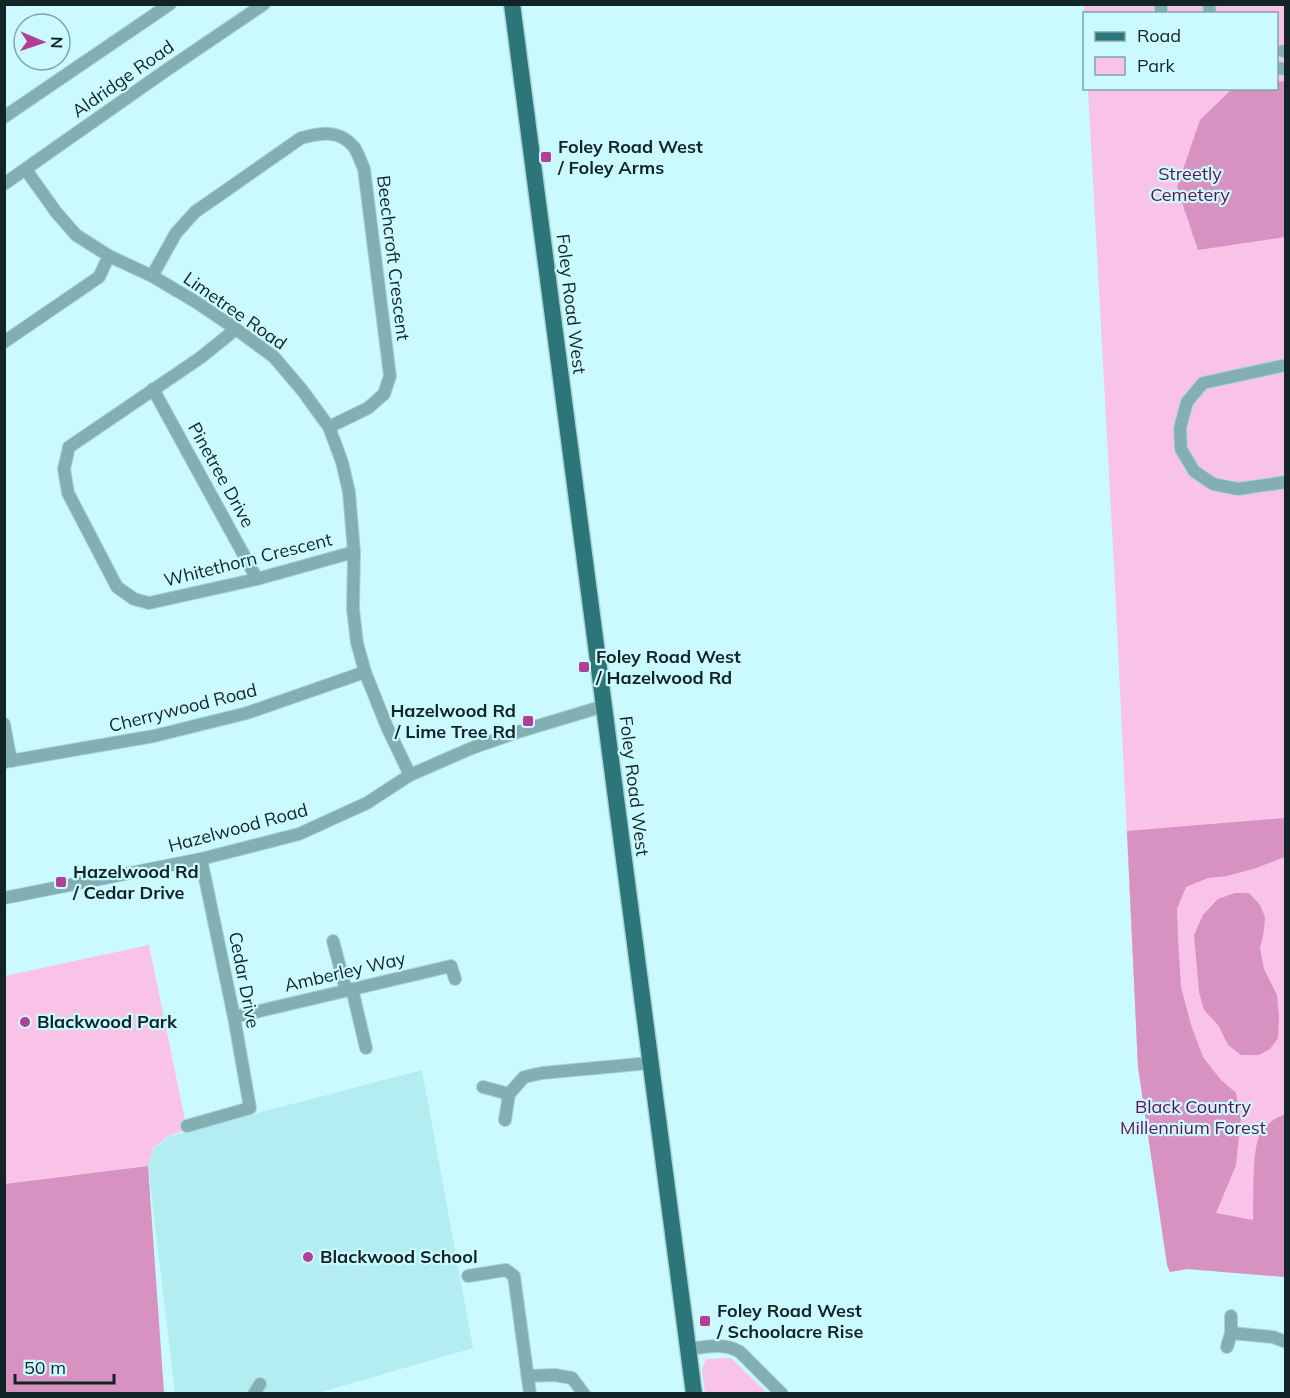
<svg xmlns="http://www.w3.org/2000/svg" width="1290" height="1398" font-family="Mulish,sans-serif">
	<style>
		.built { fill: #b3edf1 }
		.green { fill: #f9c2e7 }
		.forest { fill: #d792c2 }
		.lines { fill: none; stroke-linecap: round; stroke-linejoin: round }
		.minor-casing { stroke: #a9d3d6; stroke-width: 14 }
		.major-casing { stroke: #a9d3d6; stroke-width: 19 }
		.minor { stroke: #83afb2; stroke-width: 12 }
		.major { stroke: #2c7579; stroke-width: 16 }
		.poi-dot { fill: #b23e97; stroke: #cafafd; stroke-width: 2 }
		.labels { text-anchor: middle; stroke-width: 4.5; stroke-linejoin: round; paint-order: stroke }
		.street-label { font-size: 18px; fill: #122426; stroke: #cafafd }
		.poi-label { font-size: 18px; font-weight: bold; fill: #122426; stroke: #cafafd; text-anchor: start }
		.park-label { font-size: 18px; fill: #621051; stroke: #cafafd }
	</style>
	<rect width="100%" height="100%" fill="#cafafd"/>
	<polygon class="built" points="422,1070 473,1348 318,1393 175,1393 148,1166 153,1149 170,1136"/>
	<g class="green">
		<polygon points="1084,5 1285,5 1285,1277 1187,1269 1169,1272 1138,1067 1114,565 1088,89 1276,88 1276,14 1084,14 1084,16"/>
		<polygon points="149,945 187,1130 170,1135 153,1148 148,1166 5,1184 5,976"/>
		<polygon points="731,1358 767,1393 705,1393 702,1369 706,1359"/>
	</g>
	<g class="forest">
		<polygon points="1285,81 1285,237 1198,250 1177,187 1200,120 1232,89 1276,88 1277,82"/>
		<path d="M1285 818V857L1253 869 1227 876 1208 878 1186 887 1177 909 1178 939 1181 987 1191 1025 1203 1057 1220 1079 1236 1093 1241 1118 1236 1165 1216 1213 1253 1220C1254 1200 1251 1145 1262 1130 1269 1122 1276 1118 1285 1114V1277L1187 1269 1170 1272 1167 1265 1138 1067 1127 831Z"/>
		<polygon points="1235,893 1249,893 1260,905 1265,917 1264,931 1260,948 1264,969 1277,995 1279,1017 1278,1038 1270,1049 1259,1055 1241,1055 1228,1045 1218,1025 1204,1010 1199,992 1194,935 1203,915 1218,899"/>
		<polygon points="148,1166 164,1393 5,1393 5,1184"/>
	</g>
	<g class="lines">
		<defs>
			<g id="minor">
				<polyline points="1209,4 1210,14"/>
				<polyline points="1161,14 1161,4"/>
				<polyline points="1283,51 1286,51"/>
				<polyline points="1276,68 1286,69"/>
				<polyline points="4,117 170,4"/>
				<polyline points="26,170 56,212 76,235 109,256 152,276 196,302 236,329 274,357 302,390 329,427 342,462 349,492 354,552 353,609 357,643 365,672 387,727 410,775"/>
				<polyline points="4,184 168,69 264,4"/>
				<path d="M152 276 176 233 195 212 301 138C320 133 339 129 354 147 358 153 361 162 364 169L390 376 384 394 368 408 329 427"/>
				<polyline points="236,329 200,358 69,447 64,469 68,493 117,587 134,599 149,603 257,579 354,552"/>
				<polyline points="4,342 99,277 109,256"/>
				<polyline points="1286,365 1203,383 1187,402 1180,428 1181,449 1194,471 1213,484 1238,489 1286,482"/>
				<polyline points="153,389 257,579"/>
				<polyline points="4,724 11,761"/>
				<polyline points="4,762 154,736 247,713 365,672"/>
				<polyline points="4,898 201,859 299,834 367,803 410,775 472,748 521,731 604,706"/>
				<polyline points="333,941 346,990"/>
				<polyline points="352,989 366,1048"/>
				<polyline points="234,1017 451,966 455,979"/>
				<polyline points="483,1087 509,1094"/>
				<polyline points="505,1120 509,1094 524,1077 542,1073 650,1063"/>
				<polyline points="187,1126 250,1108 234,1017 201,859"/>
				<polyline points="468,1276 506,1270 514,1276 530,1394"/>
				<polyline points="1231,1333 1273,1337 1286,1342"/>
				<polyline points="1227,1347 1231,1333 1231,1316"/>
				<path d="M688 1349C707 1347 723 1342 740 1352L782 1394"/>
				<polyline points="529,1376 555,1375 572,1378 584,1394"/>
				<polyline points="254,1394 260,1384"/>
			</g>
			<polyline id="major" points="512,4 694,1394"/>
		</defs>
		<use href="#minor" class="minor-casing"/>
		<use href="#major" class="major-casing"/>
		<use href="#minor" class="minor"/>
		<use href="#major" class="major"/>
	</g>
	<g class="poi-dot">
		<rect x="540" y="151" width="12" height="12" rx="3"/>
		<rect x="578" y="661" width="12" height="12" rx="3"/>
		<rect x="522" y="715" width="12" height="12" rx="3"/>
		<rect x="55" y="876" width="12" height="12" rx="3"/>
		<circle cx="25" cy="1022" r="6"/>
		<circle cx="308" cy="1257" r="6"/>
		<rect x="699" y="1315" width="12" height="12" rx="3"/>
	</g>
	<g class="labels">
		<g class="street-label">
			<text transform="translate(123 79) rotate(-35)" y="6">Aldridge Road</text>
			<text transform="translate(393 258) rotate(83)" y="6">Beechcroft Crescent</text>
			<text transform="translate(571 304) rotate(83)" y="6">Foley Road West</text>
			<text transform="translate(235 311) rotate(35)" y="6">Limetree Road</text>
			<text transform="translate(221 475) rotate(61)" y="6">Pinetree Drive</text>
			<text transform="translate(248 560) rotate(-14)" y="6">Whitethorn Crescent</text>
			<text transform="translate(183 708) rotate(-14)" y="6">Cherrywood Road</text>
			<text transform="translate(634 786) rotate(83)" y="6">Foley Road West</text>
			<text transform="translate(238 828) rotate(-15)" y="6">Hazelwood Road</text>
			<text transform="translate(345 972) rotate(-13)" y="6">Amberley Way</text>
			<text transform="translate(244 980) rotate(79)" y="6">Cedar Drive</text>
		</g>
		<g class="poi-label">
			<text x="558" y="153">Foley Road West<tspan x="558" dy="21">/ Foley Arms</tspan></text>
			<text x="596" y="663">Foley Road West<tspan x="596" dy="21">/ Hazelwood Rd</tspan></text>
			<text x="516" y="717" text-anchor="end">Hazelwood Rd<tspan x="516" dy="21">/ Lime Tree Rd</tspan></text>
			<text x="73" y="878">Hazelwood Rd<tspan x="73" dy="21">/ Cedar Drive</tspan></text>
			<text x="37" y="1028">Blackwood Park</text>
			<text x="320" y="1263">Blackwood School</text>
			<text x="717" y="1317">Foley Road West<tspan x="717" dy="21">/ Schoolacre Rise</tspan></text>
		</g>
		<g class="park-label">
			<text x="1190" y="180">Streetly<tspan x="1190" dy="21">Cemetery</tspan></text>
			<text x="1193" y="1113">Black Country<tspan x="1193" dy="21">Millennium Forest</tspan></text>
		</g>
	</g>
	<rect width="1290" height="1398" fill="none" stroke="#122426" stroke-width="12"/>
	<rect x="1083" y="12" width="195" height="78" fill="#cafafd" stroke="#80a4a7" stroke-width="1.5"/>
	<rect x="1095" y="32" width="30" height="9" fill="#2c7579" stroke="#80a4a7" stroke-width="1.5"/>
	<text x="1137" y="42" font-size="18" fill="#122426">Road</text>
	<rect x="1095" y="57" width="30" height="18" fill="#f9c2e7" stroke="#80a4a7" stroke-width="1.5"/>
	<text x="1137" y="72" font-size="18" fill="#122426">Park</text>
	<g transform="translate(42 42) rotate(92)"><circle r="28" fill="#cafafd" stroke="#80a4a7" stroke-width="1.5"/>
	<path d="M0-4.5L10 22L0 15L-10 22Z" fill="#b23e97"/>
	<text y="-9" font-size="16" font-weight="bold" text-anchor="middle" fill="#122426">N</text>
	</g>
	<path d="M15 1374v9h99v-9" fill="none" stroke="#122426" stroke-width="3"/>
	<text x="24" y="1374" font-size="18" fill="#122426" stroke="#cafafd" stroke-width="4.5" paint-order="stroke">50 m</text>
</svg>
